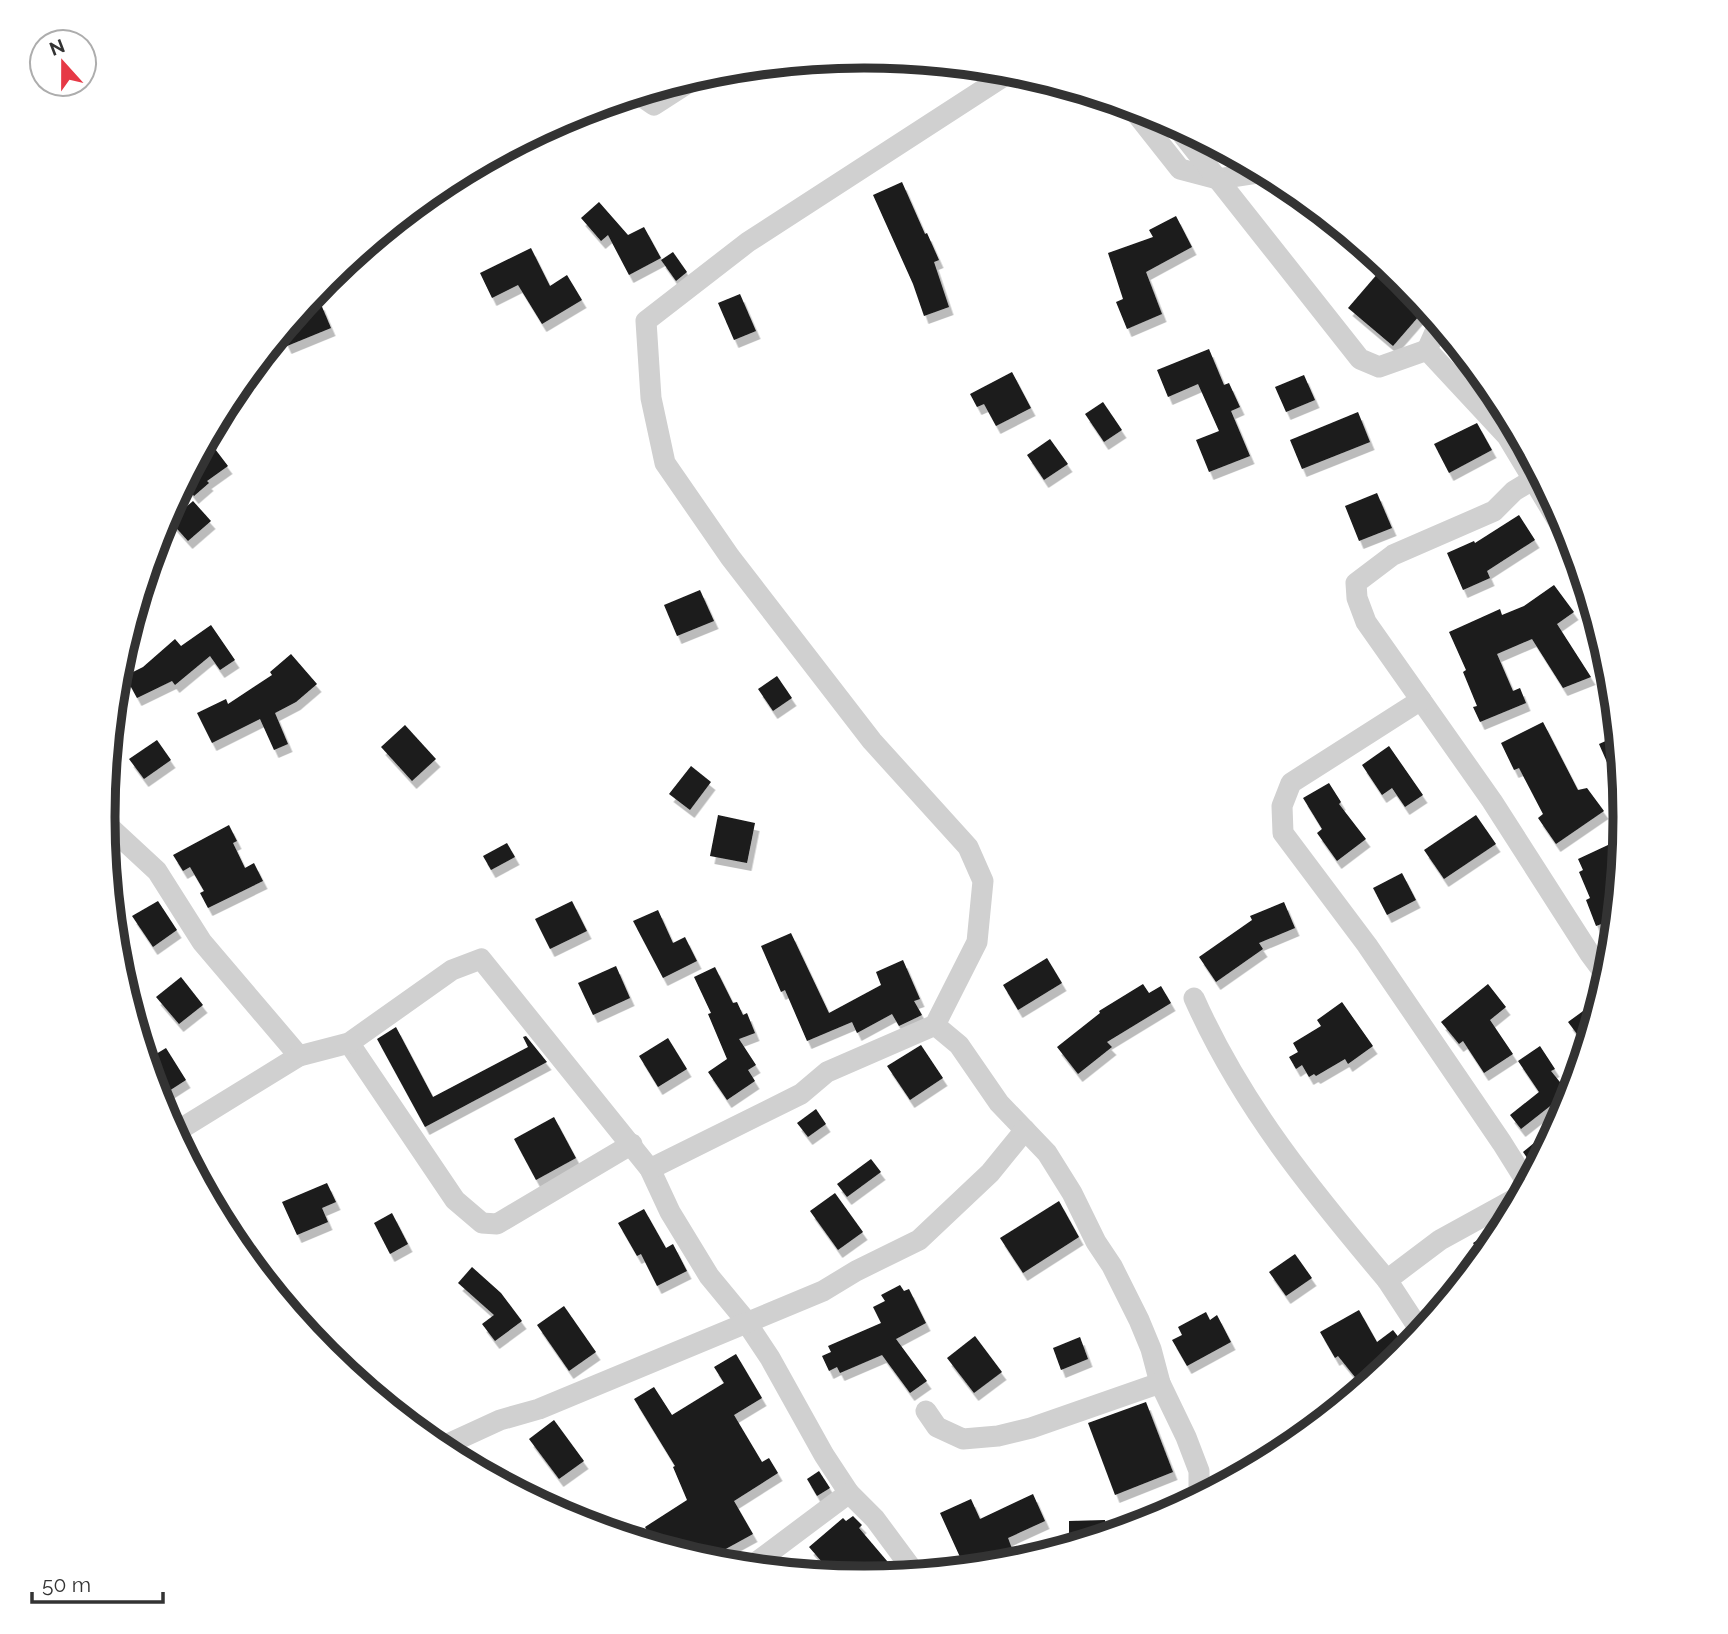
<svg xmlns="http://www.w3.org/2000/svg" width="1728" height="1634" font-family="Raleway,sans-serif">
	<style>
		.building { fill: #1a1a1a; filter: url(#shadow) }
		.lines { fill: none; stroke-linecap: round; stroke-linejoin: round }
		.street { stroke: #d0d0d0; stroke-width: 21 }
		.rim { fill: none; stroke: #333; stroke-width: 9 }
	</style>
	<defs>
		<filter id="shadow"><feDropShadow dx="4.5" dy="8" stdDeviation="0" flood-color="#0004"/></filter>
	</defs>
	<rect width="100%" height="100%" fill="#fff"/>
	<g class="building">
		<polygon points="902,182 925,234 927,233 939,260 934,262 949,307 924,316 913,284 873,195"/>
		<polygon points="599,202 628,235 644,227 661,258 629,275 608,235 601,241 581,218"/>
		<polygon points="1176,216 1192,247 1146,272 1162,314 1127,329 1116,302 1123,299 1108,253 1153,237 1149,230"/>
		<polygon points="531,248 550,286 567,275 582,300 542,324 518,285 492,298 480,273"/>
		<polygon points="673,252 687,272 676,281 661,260"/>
		<polygon points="1385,265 1402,279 1426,308 1393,346 1348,308"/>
		<polygon points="740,294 756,331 734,340 718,303"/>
		<polygon points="320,302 331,328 287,346 281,333 301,310"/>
		<polygon points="1209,349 1224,385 1229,383 1240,407 1231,411 1250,456 1209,472 1196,440 1219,431 1198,384 1168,397 1157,370"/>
		<polygon points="1012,372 1031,408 996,426 984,404 977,407 970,394"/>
		<polygon points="1304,375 1315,400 1286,412 1275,387"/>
		<polygon points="1103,402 1122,430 1104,442 1085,414"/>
		<polygon points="1358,412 1370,442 1302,469 1290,440"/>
		<polygon points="1477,423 1492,450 1449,473 1434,444"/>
		<polygon points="1050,439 1068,464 1044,480 1027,455"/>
		<polygon points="212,445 228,466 207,481 209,483 194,496 184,483 199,454"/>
		<polygon points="1377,493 1392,528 1359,541 1345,506"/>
		<polygon points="193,501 211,521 188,541 170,521"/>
		<polygon points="1519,515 1535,540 1487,571 1490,578 1463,590 1447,553 1474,541 1475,543"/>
		<polygon points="1554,585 1574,612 1557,624 1591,677 1563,688 1532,639 1497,654 1513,691 1520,688 1526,703 1480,722 1473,707 1477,706 1463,672 1466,670 1449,632 1500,609 1502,615 1524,606"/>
		<polygon points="700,590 714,621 677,636 664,605"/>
		<polygon points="211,625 235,660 220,670 210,656 175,685 172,681 137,698 125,676 143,667 175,639 181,646"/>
		<polygon points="291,654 317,684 296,702 275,713 288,744 274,750 260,719 212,743 197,713 226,699 228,704 272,675 270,672"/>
		<polygon points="777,676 792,698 773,711 758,689"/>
		<polygon points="1543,722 1578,790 1587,788 1604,811 1556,844 1538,818 1543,814 1519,768 1514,770 1501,743"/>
		<polygon points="405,725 436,759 412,781 381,747"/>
		<polygon points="1617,736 1622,791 1620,792 1599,744"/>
		<polygon points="157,740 171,760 144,779 129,759"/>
		<polygon points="1389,746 1423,795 1405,807 1392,788 1382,795 1362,765"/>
		<polygon points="691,766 711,782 690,810 669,794"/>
		<polygon points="1329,783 1341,802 1339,804 1366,839 1337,861 1317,833 1322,829 1303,798"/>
		<polygon points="718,815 755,823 747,863 710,856"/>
		<polygon points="1476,815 1496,844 1444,879 1424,850"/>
		<polygon points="229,825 237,841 233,843 245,868 254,863 263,881 208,908 200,893 204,891 190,867 183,871 173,855"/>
		<polygon points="507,843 515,857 491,870 483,856"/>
		<polygon points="1608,845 1620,871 1615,919 1596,926 1586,900 1590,898 1579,872 1583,870 1578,859"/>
		<polygon points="1402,873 1416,900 1387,915 1373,888"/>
		<polygon points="158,901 177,930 153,947 132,916"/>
		<polygon points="572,901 587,931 550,949 535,919"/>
		<polygon points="1284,902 1295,928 1259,943 1263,949 1216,982 1199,957 1252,920 1250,916"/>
		<polygon points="658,910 673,943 685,937 697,961 663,978 633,921"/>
		<polygon points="791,933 829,1013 881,985 876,972 903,960 920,999 914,1001 922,1015 899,1026 892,1014 857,1033 852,1022 807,1041 785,990 781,992 761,946"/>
		<polygon points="1047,958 1062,983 1018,1010 1003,985"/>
		<polygon points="616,966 630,998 593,1015 578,983"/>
		<polygon points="715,967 733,1003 737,1002 743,1015 747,1013 755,1033 739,1039 756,1065 748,1070 755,1081 727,1100 708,1072 727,1059 708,1014 711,1013 694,977"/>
		<polygon points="181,977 203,1005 179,1024 156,997"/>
		<polygon points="1143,984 1149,993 1161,986 1171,1003 1107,1042 1112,1047 1078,1074 1057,1047 1100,1013 1099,1011"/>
		<polygon points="1488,984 1506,1007 1490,1020 1513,1054 1484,1073 1463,1041 1459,1044 1441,1022"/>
		<polygon points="1601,998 1593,1022 1586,1046 1568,1022"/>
		<polygon points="1342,1002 1373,1046 1348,1064 1345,1059 1316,1076 1314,1074 1309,1077 1302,1065 1296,1069 1289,1057 1298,1052 1293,1043 1321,1026 1317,1020"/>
		<polygon points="396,1027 433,1097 528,1047 523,1037 526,1036 547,1062 425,1127 377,1039"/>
		<polygon points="668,1038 687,1069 658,1087 639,1056"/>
		<polygon points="921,1045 943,1078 910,1100 887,1066"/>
		<polygon points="1540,1046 1555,1069 1551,1071 1568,1092 1521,1129 1510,1115 1539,1092 1518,1061"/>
		<polygon points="166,1048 186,1080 158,1098 146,1060"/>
		<polygon points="816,1109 826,1124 808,1137 797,1123"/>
		<polygon points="554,1117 576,1158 536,1180 514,1139"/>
		<polygon points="1534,1143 1543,1153 1535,1169 1523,1152"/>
		<polygon points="871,1159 881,1172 847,1197 837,1184"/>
		<polygon points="327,1183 336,1202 322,1208 328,1222 297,1235 282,1202"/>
		<polygon points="835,1193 863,1232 838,1250 810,1211"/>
		<polygon points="1059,1201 1079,1237 1023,1273 1000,1238"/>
		<polygon points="644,1209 666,1248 673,1244 687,1271 657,1286 641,1254 637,1256 618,1223"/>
		<polygon points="392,1213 408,1244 390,1254 374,1223"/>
		<polygon points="1507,1221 1497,1240 1483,1257 1473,1243"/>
		<polygon points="1295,1254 1312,1278 1286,1296 1269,1272"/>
		<polygon points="472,1267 501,1293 522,1321 495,1341 482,1324 494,1315 458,1283"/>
		<polygon points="900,1285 904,1291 909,1289 926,1323 896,1339 927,1381 910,1393 882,1355 840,1373 837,1367 829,1371 822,1356 831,1352 828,1346 881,1323 873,1307 885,1301 881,1295"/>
		<polygon points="564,1306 596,1352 569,1371 537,1325"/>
		<polygon points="1359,1310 1377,1342 1393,1330 1407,1348 1363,1387 1338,1356 1335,1358 1320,1332"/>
		<polygon points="1206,1312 1210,1320 1217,1315 1231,1342 1187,1366 1172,1340 1182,1335 1178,1327"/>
		<polygon points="975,1336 1002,1372 974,1393 947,1358"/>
		<polygon points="1080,1337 1088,1359 1061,1370 1053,1348"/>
		<polygon points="736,1354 762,1398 734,1415 762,1462 769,1458 778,1473 734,1501 753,1534 722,1551 721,1549 703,1560 656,1545 645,1527 687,1500 673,1467 675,1466 634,1399 654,1387 672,1415 724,1383 714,1367"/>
		<polygon points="1146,1402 1173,1472 1115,1495 1088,1423"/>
		<polygon points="554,1420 584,1461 559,1479 529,1439"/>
		<polygon points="819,1471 830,1488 817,1496 807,1479"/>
		<polygon points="1033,1494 1045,1521 1008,1538 1017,1562 965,1568 940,1513 971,1499 980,1519"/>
		<polygon points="853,1516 862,1525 859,1528 893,1568 884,1576 864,1578 807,1572 822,1562 809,1547 843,1518 846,1521"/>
		<polygon points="1105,1520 1106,1535 1069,1546 1069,1521"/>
	</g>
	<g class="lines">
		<g class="street">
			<polyline points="638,94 654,105 699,76"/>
			<polyline points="1131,107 1180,169 1218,179 1264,172"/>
			<polyline points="1175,125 1360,359 1379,367 1427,350"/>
			<polyline points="1439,323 1427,350 1507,436 1573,546"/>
			<polyline points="1534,479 1514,491 1494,511 1393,555 1356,583 1357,598 1366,622 1492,801 1590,954 1607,977"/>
			<polyline points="1421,700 1291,783 1282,806 1283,833 1367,945 1502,1143 1527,1183"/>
			<polyline points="103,821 157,871 202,942 299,1056"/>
			<path d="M1194 998C1242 1106 1312 1191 1387 1280"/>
			<polyline points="935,1025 959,1045 999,1103 1047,1153 1072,1193 1096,1242 1112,1266 1139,1320 1151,1349 1160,1383"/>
			<polyline points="349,1043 455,1200 482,1223 497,1224 632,1144"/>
			<polyline points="174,1133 299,1056 349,1043 452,970 481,959 650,1169 670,1212 709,1276 742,1316 770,1358 824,1455 849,1493"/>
			<polyline points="650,1169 801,1094 827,1072 935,1025 977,942 983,881 968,847 872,741 730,557 665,463 651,398 646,321 748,242 1012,71"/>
			<polyline points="1421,1332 1387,1280 1440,1240 1520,1196"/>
			<polyline points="926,1411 937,1427 963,1439 998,1436 1031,1428 1160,1383 1186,1437 1199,1471 1199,1496"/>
			<polyline points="439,1448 500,1420 539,1409 823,1291 856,1271 919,1240 990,1173 1025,1130"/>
			<polyline points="750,1567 849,1493 875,1519 915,1573"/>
		</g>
	</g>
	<path d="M0 0H1728V1634H0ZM115 817a749 749 0 1 1 1498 0a749 749 0 1 1-1498 0Z" fill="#fff" fill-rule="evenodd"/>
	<path class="rim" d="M115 817a749 749 0 1 1 1498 0a749 749 0 1 1-1498 0Z"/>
	<g transform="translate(63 63) rotate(339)"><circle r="33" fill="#ffffff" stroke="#adadad" stroke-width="2"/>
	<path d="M0-5L12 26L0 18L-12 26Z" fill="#e63946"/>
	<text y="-10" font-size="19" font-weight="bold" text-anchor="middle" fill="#333333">N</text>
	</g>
	<path d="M32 1592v10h131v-10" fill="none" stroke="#333333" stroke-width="3.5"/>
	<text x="42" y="1592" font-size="21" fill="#333333" stroke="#ffffff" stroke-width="5" paint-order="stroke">50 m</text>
</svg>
